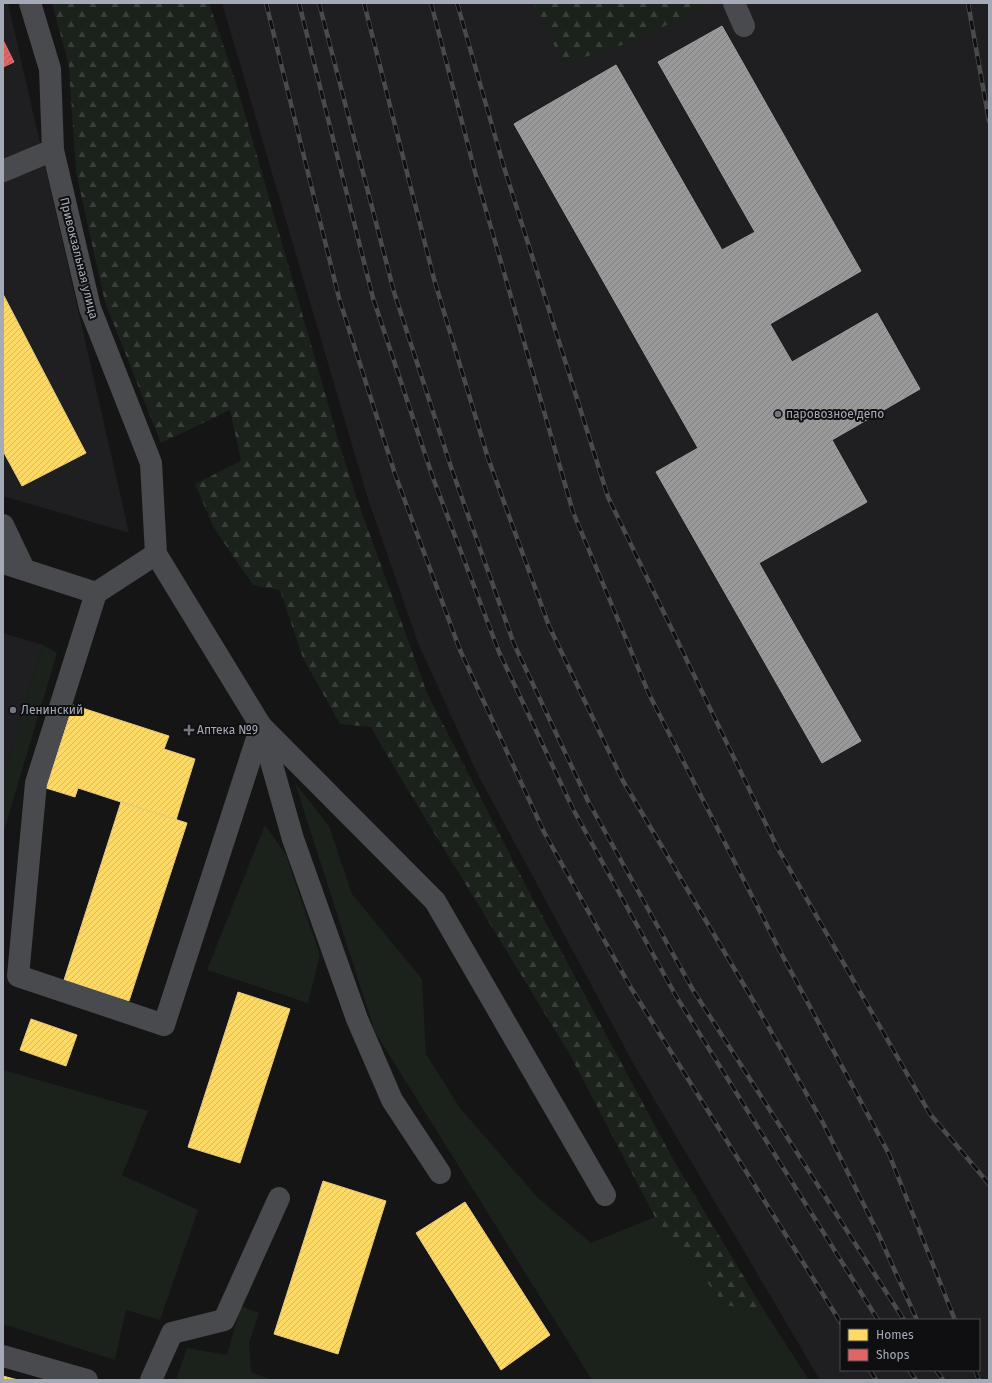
<svg xmlns="http://www.w3.org/2000/svg" width="992" height="1383" font-family="'Fira Sans',sans-serif">
	<style>
		.built { fill: #1f1f21; fill-rule: evenodd }
		.grass { fill: #1b221c }
		.forest { fill: url(#forest-firs) }
		.homes { fill: url(#homes-hatch); stroke: #e4cb7e }
		.shops { fill: url(#shops-hatch); stroke: #ce7a7e }
		.industry { fill: url(#industry-hatch); stroke: #9d9ea2 }
		.lines { fill: none; stroke-linecap: round; stroke-linejoin: round }
		.minor { stroke: #494a4e; stroke-width: 22 }
		.rail-casing { stroke: #494a4d; stroke-width: 4.5 }
		.rail { stroke: #0f0f11; stroke-width: 3; stroke-dasharray: 9; stroke-linecap: butt }
		.poi-dot { fill: #73767e; stroke: #0f0f11; stroke-width: 1.5 }
		.labels { text-anchor: middle; stroke-width: 4; stroke-linejoin: round; paint-order: stroke }
		.street-label { font-size: 12px; fill: #a5aab7; stroke: #0f0f11 }
		.poi-label { font-size: 12px; fill: #a5aab7; stroke: #0f0f11; text-anchor: start }
	</style>
	<defs>
		<pattern id="forest-firs" width="22" height="20" patternUnits="userSpaceOnUse"><rect width="22" height="20" fill="#1b221c"/><path d="M5 1l3.5 6h-7zM16 11l3.5 6h-7z" fill="#393f3b"/></pattern>
		<pattern id="homes-hatch" width="6" height="6" patternUnits="userSpaceOnUse"><rect width="6" height="6" fill="#ffd966"/><path d="M-1 1l2-2M0 6l6-6M5 7l2-2" fill="none" stroke="#d6b85d"/></pattern>
		<pattern id="shops-hatch" width="6" height="6" patternUnits="userSpaceOnUse"><rect width="6" height="6" fill="#e06666"/><path d="M-1 1l2-2M0 6l6-6M5 7l2-2" fill="none" stroke="#b4595a"/></pattern>
		<pattern id="industry-hatch" width="6" height="6" patternUnits="userSpaceOnUse"><rect width="6" height="6" fill="#999"/><path d="M-1 1l2-2M0 6l6-6M5 7l2-2" fill="none" stroke="#7f8080"/></pattern>
	</defs>
	<rect width="100%" height="100%" fill="#151515"/>
	<g class="built">
		<polygon points="3,3 8,3 129,533 3,496"/>
		<path d="M222 3H989V1380H820L637 1070 477 773 418 643 367 496ZM841 1320H979V1370H841Z"/>
		<polygon points="3,633 43,645 3,776"/>
	</g>
	<g class="grass">
		<polygon points="43,645 57,653 3,834 3,776"/>
		<polygon points="295,783 329,826 352,894 422,979 426,1054 460,1108 537,1197 591,1243 655,1217 725,1305 765,1312 809,1380 592,1380 375,1032"/>
		<polygon points="265,825 286,855 320,955 308,1003 207,970"/>
		<polygon points="3,1070 148,1111 122,1175 198,1210 160,1320 126,1310 115,1360 3,1324"/>
		<polygon points="241,1306 259,1313 249,1343 251,1372 272,1380 176,1380 187,1348 227,1355"/>
	</g>
	<g class="forest">
		<polygon points="52,3 209,3 237,86 340,446 357,499 427,693 526,886 674,1161 765,1312 725,1305 655,1217 569,1053 397,772 371,727 340,724 303,658 280,590 253,585 214,528 195,484 241,461 230,410 161,443 105,302 76,172 69,66"/>
		<polygon points="534,3 707,3 707,5 634,41 563,64"/>
	</g>
	<g class="homes">
		<polygon points="3,294 86,453 22,486 3,451"/>
		<polygon points="73,705 169,736 164,749 195,759 176,820 78,788 75,797 46,788"/>
		<polygon points="121,802 187,823 129,1001 64,980"/>
		<polygon points="238,992 290,1009 240,1163 188,1147"/>
		<polygon points="31,1019 77,1035 66,1066 20,1050"/>
		<polygon points="323,1181 386,1201 338,1354 274,1334"/>
		<polygon points="465,1202 550,1335 501,1370 416,1233"/>
		<polygon points="3,1376 18,1380 3,1380"/>
	</g>
	<polygon class="shops" points="3,40 14,62 3,67"/>
	<polygon class="industry" points="722,26 861,271 770,324 792,362 877,313 920,389 832,440 867,502 759,563 861,741 822,763 656,472 698,448 514,124 616,65 722,250 755,232 658,62"/>
	<g class="lines">
		<g class="minor">
			<polyline points="30,3 50,69 53,150 90,308 151,463 156,554 261,726 293,839 357,1019 392,1100 440,1173"/>
			<polyline points="734,3 744,26"/>
			<polyline points="3,171 53,150"/>
			<polyline points="3,525 24,569"/>
			<polyline points="3,563 96,593 156,554"/>
			<polyline points="96,593 36,783 18,976 164,1025 261,726 435,901 605,1195"/>
			<polyline points="3,1356 87,1380"/>
			<polyline points="151,1380 172,1333 224,1320 279,1198"/>
		</g>
		<defs>
			<g id="rail">
				<polyline points="266,3 339,298 395,474 460,650 544,832 631,988 841,1323"/>
				<polyline points="299,3 373,298 433,478 499,652 573,809 676,996 878,1320"/>
				<polyline points="319,3 394,292 452,470 514,644 588,801 693,990 904,1320"/>
				<polyline points="364,3 434,279 488,458 549,626 623,781 757,1007 822,1121 877,1231 917,1320"/>
				<polyline points="431,3 475,172 573,512 649,694 780,951 889,1154 955,1320"/>
				<polyline points="457,3 503,164 608,497 777,847 930,1114 989,1184"/>
				<polyline points="968,3 989,121"/>
				<polyline points="870,1370 876,1380"/>
				<polyline points="909,1370 916,1380"/>
				<polyline points="936,1370 943,1380"/>
				<polyline points="975,1370 979,1380"/>
			</g>
		</defs>
		<use href="#rail" class="rail-casing"/>
		<use href="#rail" class="rail"/>
	</g>
	<g class="poi-dot">
		<circle cx="778" cy="414" r="4"/>
		<circle cx="13" cy="710" r="4"/>
		<path d="M187 724h4v4h4v4h-4v4h-4v-4h-4v-4h4z"/>
	</g>
	<g class="labels">
		<g class="street-label">
			<text transform="translate(79 258) rotate(76)" y="4">Привокзальная улица</text>
		</g>
		<g class="poi-label">
			<text x="786" y="418">паровозное депо</text>
			<text x="21" y="714">Ленинский</text>
			<text x="197" y="734">Аптека №9</text>
		</g>
	</g>
	<rect width="992" height="1383" fill="none" stroke="#a5aab7" stroke-width="8"/>
	<rect x="840" y="1319" width="140" height="52" fill="#0f0f11" stroke="#4b4d53"/>
	<rect x="848" y="1329" width="20" height="12" fill="#ffd966" stroke="#4b4d53"/>
	<text x="876" y="1339" font-size="12" fill="#a5aab7">Homes</text>
	<rect x="848" y="1349" width="20" height="12" fill="#e06666" stroke="#4b4d53"/>
	<text x="876" y="1359" font-size="12" fill="#a5aab7">Shops</text>
</svg>
